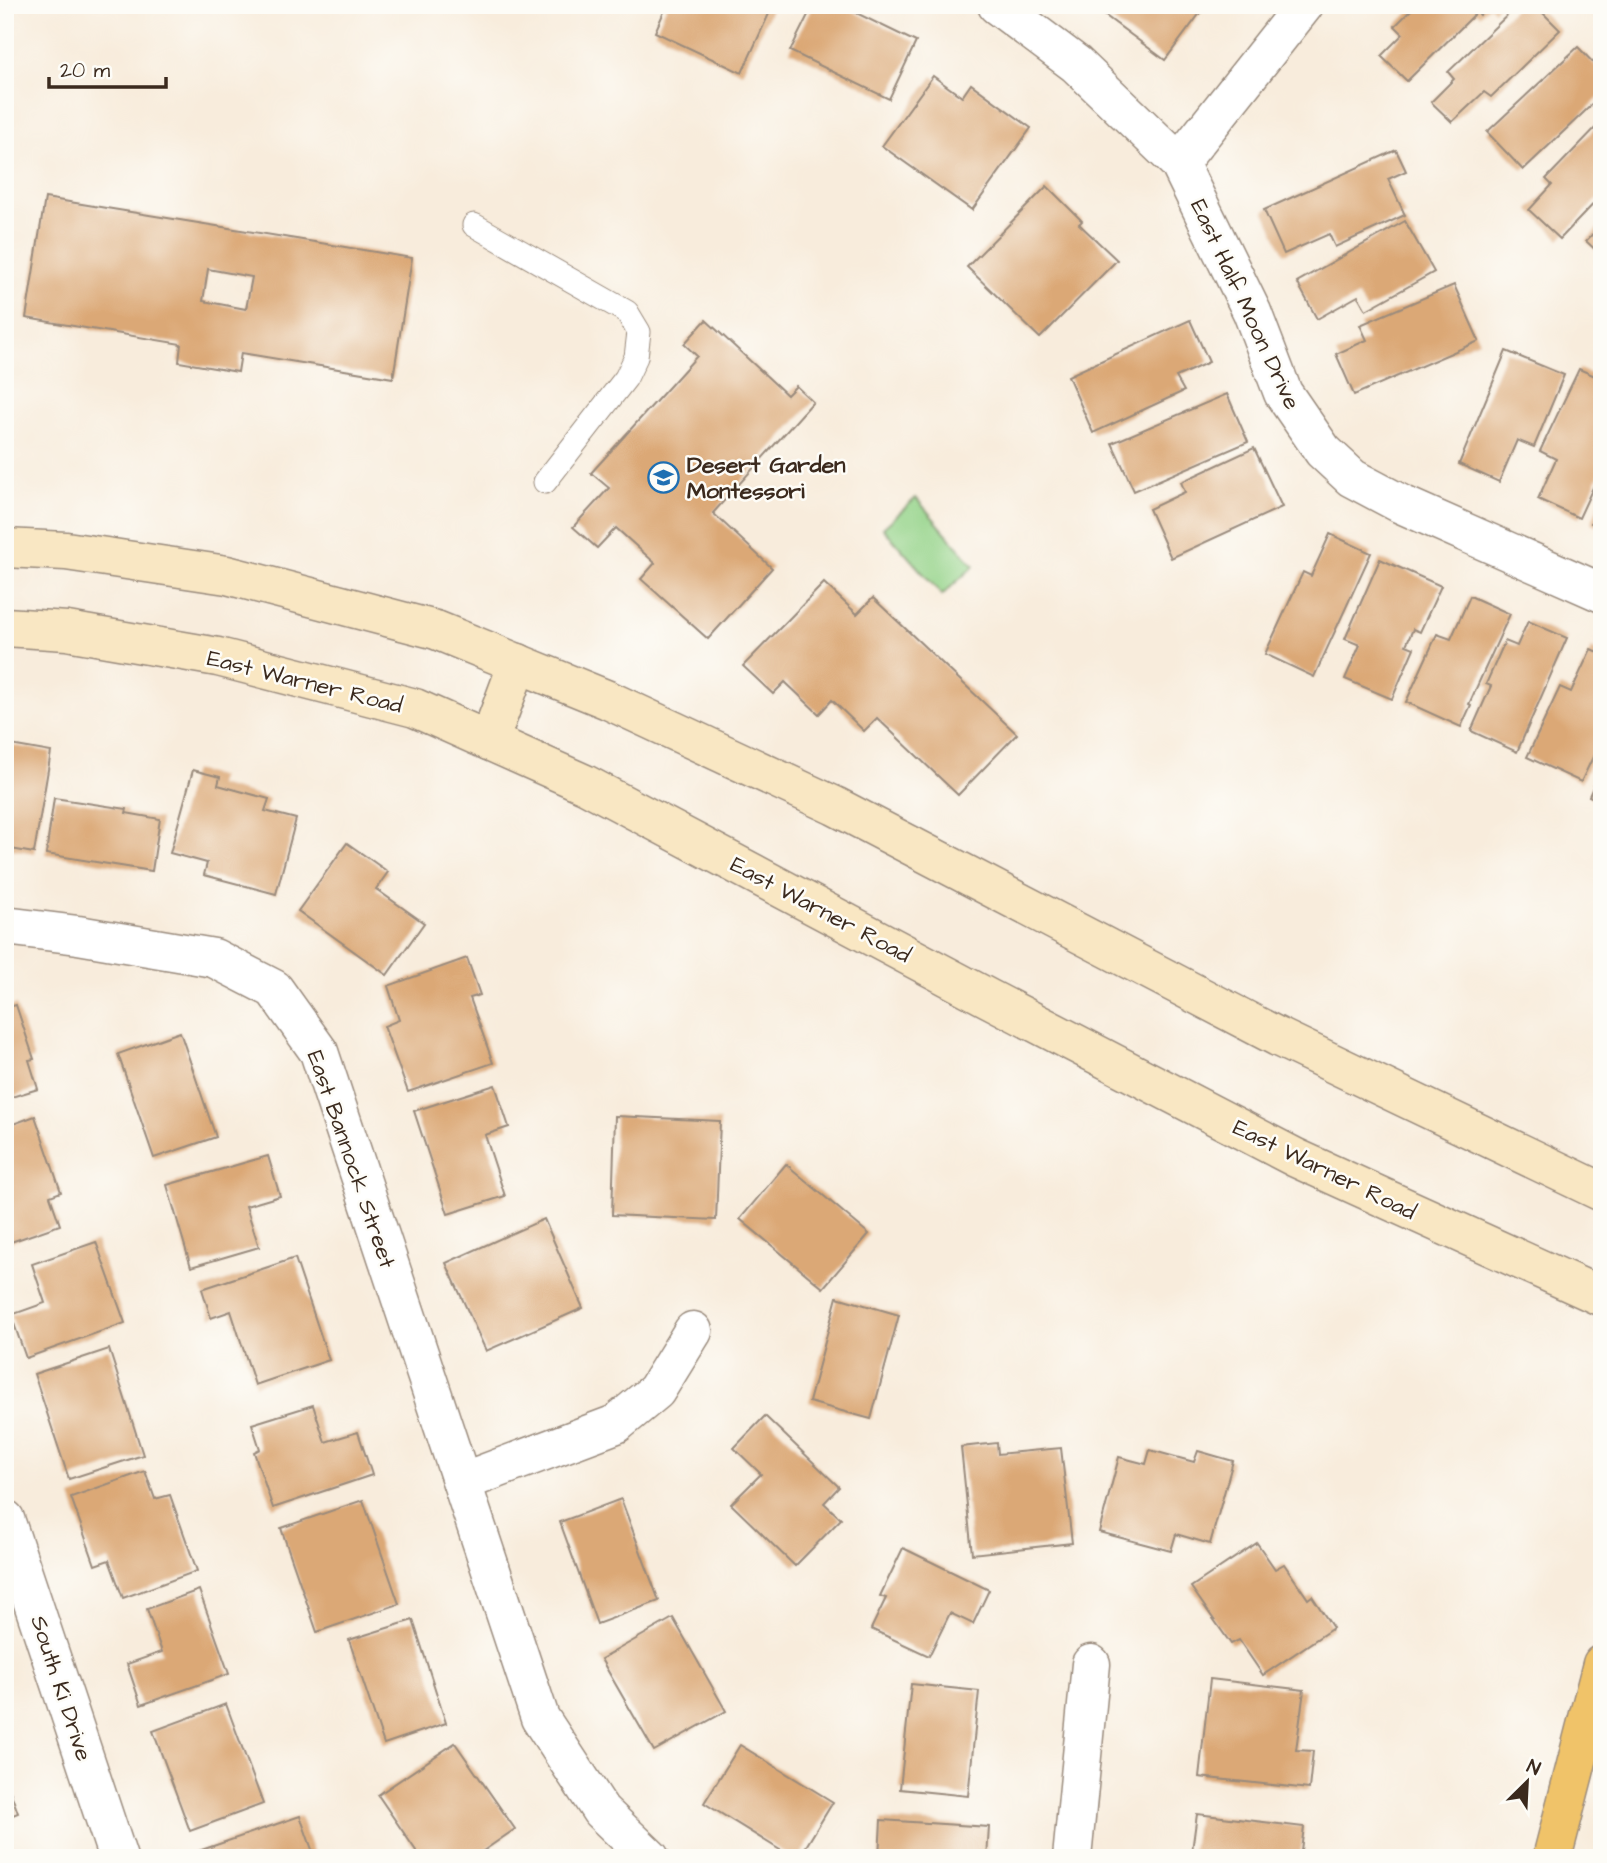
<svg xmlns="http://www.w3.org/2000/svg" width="1607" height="1863" font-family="'Architects Daughter',sans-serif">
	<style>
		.green { fill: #94d389; stroke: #687e54; stroke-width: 2 }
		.building { fill: #dba876; fill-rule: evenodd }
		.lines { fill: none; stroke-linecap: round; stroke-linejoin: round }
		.lane-casing { stroke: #9a8b7d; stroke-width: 25 }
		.street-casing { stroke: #9a8b7d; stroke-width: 41 }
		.secondary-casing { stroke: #9a8b7d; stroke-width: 41 }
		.highway-casing { stroke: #9a8b7d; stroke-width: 41 }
		.lane { stroke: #fff; stroke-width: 23 }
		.street { stroke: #fff; stroke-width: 38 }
		.secondary { stroke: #f9e7c3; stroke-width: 38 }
		.highway { stroke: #f0c369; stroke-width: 38 }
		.labels { text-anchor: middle; stroke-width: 5; stroke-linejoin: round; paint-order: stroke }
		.street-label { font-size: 23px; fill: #3b2a1e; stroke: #fdfcf7 }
		.poi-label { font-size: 23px; font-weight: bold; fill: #3b2a1e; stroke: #fdfcf7; text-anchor: start }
	</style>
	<rect width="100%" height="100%" fill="#fdfcf7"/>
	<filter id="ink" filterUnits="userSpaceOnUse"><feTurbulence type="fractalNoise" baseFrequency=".0143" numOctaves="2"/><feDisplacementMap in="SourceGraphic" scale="14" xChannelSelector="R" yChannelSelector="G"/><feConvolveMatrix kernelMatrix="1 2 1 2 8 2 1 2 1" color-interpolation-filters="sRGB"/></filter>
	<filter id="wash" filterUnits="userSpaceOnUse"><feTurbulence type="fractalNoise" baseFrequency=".00686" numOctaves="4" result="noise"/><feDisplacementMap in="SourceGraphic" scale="28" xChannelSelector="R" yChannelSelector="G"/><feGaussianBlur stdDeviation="1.57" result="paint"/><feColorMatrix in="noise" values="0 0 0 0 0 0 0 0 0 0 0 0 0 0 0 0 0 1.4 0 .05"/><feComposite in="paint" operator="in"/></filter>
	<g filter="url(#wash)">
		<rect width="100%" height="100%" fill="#f8ecdc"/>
		<polygon class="green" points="916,498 974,566 942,595 883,528"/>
		<g id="blocks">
			<g class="building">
				<polygon points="667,5 773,5 742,73 655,32"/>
				<polygon points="813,5 840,5 916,42 889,99 790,51"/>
				<polygon points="1091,5 1206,5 1165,60"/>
				<polygon points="1416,5 1498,5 1494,10 1489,6 1480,15 1477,12 1407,81 1381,56 1403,34 1395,26"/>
				<polygon points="1518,5 1535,5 1560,30 1491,97 1484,92 1452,122 1431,102 1454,79 1448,72"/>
				<polygon points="1578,47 1602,72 1602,95 1523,170 1487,132"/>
				<polygon points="933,76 962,97 971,84 1031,128 972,210 882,146"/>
				<polygon points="1602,121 1602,195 1560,239 1529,210 1552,185 1546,179"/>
				<polygon points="1396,150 1406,171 1388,179 1405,215 1335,247 1329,234 1284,254 1264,210"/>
				<polygon points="1047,186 1082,221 1079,224 1117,260 1040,338 967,267"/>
				<path d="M45 198 412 258 393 378 241 353 238 372 179 362 181 344 26 318ZM208 269 252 277 246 309 203 301Z"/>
				<polygon points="1405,221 1434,272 1366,310 1358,296 1317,319 1297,282"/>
				<polygon points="1602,224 1602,256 1586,241"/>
				<polygon points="1454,285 1479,341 1354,395 1336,354 1367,340 1360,325"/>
				<polygon points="706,320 787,395 796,386 813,402 713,513 772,568 708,639 641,579 655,563 616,528 597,548 573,527 609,488 591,473 697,356 684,344"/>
				<polygon points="1190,320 1209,362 1176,377 1184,391 1093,433 1068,376"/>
				<polygon points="1506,351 1564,375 1534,447 1517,440 1499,482 1459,464"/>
				<polygon points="1579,369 1602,379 1602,468 1579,518 1538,499 1556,459 1540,451"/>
				<polygon points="1227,394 1248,442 1134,491 1112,443"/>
				<polygon points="1254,448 1282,507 1171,558 1149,509 1185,492 1181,482"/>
				<polygon points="1602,497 1602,528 1591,523"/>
				<polygon points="1330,534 1371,553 1314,677 1265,654 1303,572 1311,576"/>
				<polygon points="1380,559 1441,586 1420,632 1413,629 1406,645 1414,648 1392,699 1345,679 1360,645 1345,639"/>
				<polygon points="824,583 857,614 873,598 1017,734 958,795 877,718 864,731 832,700 819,714 785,682 773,694 743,666"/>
				<polygon points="1470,596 1510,614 1469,704 1471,705 1461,727 1406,702 1437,634 1451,639"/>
				<polygon points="1528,621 1567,638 1517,752 1471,731 1491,686 1486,684 1505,641 1517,646"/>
				<polygon points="1591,649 1602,654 1602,738 1581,782 1527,757 1560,687 1571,692"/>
				<polygon points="5,744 51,752 34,853 5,848"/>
				<polygon points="1602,767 1602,802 1589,796"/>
				<polygon points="193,770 220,777 218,785 269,799 265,811 296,819 276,894 204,875 207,863 170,853"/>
				<polygon points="54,798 127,809 126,813 160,819 152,871 46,854"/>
				<polygon points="347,843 388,872 376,889 424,923 387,975 298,911"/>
				<polygon points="467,958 480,995 470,998 493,1063 408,1092 384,1026 399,1020 388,986"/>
				<polygon points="16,1005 34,1059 29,1060 38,1089 5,1099 5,1008"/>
				<polygon points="180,1032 216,1137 154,1158 118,1054"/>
				<polygon points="495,1085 509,1127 485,1135 505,1196 448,1214 414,1111"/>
				<polygon points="35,1116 61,1192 50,1196 60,1225 5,1244 5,1127"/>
				<polygon points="615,1116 720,1121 716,1220 612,1215"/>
				<polygon points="268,1156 280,1196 246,1206 259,1247 191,1267 167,1185"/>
				<polygon points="786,1164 869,1234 823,1288 740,1219"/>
				<polygon points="544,1219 583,1308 486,1351 446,1263"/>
				<polygon points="96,1242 125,1323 26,1358 11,1315 45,1303 32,1264"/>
				<polygon points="295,1258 329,1360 255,1385 231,1311 211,1318 202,1289"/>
				<polygon points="837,1297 899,1315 871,1419 809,1402"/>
				<polygon points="109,1349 143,1455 69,1479 34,1374"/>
				<polygon points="313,1405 325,1442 358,1432 372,1475 273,1508 254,1452 260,1449 252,1424"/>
				<polygon points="765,1416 839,1487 824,1503 841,1519 795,1566 731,1504 761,1474 734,1448"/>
				<polygon points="997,1443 998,1454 1061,1448 1072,1543 972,1554 961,1447"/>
				<polygon points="1150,1450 1194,1462 1198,1451 1233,1461 1210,1544 1176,1534 1171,1551 1099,1532 1119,1457 1146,1464"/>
				<polygon points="145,1471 155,1499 170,1495 197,1571 123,1598 109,1560 95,1565 71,1497"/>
				<polygon points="621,1499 659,1601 597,1624 560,1522"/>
				<polygon points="363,1500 399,1604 317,1632 281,1528"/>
				<polygon points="1257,1543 1275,1569 1284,1564 1308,1599 1312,1596 1333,1628 1263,1675 1239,1640 1231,1644 1191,1587"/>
				<polygon points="903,1548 989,1590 973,1624 950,1613 929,1656 871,1629 886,1598 880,1596"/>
				<polygon points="199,1590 229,1674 141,1705 127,1664 162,1652 147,1609"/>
				<polygon points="673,1618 726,1711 654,1751 601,1659"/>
				<polygon points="413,1620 446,1723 384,1744 349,1640"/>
				<polygon points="1210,1679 1304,1690 1296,1750 1313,1751 1309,1789 1199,1777"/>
				<polygon points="911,1684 979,1691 968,1796 900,1789"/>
				<polygon points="226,1704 263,1804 190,1831 153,1731"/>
				<polygon points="455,1743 515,1829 473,1858 421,1858 378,1795"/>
				<polygon points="740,1745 833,1802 799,1858 793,1858 704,1803"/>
				<polygon points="5,1777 18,1813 5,1818"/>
				<polygon points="1197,1814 1304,1827 1300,1858 1191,1858"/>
				<polygon points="300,1816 315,1858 194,1858 193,1853"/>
				<polygon points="881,1820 989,1827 987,1858 879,1858"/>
			</g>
		</g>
	</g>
	<g filter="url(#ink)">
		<use href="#blocks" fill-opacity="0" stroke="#9a8b7d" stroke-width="2"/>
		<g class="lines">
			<defs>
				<polyline id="lane" points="474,225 627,312 639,332 636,357 626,378 545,482"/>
				<g id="street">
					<polyline points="997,5 1076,64 1179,163 1252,312 1283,393 1323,451 1352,478 1401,504 1602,593"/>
					<polyline points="1179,163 1304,5"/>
					<polyline points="5,926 78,935 214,958 274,989 319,1052 540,1718 601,1811 650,1858"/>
					<polyline points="462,1482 616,1424 656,1391 693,1331"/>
					<polyline points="5,1519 118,1858"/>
					<polyline points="1072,1858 1091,1664"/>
				</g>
				<g id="secondary">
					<polyline points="5,548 66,551 227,575 436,630 608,700 835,806 1278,1037 1602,1192"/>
					<polyline points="5,627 67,631 218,657 415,708 585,784 988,998 1296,1158 1602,1297"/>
					<polyline points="489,741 518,663"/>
				</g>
				<polyline id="highway" points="1552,1858 1602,1664"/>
			</defs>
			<use href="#lane" class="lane-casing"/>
			<use href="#street" class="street-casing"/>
			<use href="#secondary" class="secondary-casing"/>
			<use href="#highway" class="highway-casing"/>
			<use href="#lane" class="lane"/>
			<use href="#street" class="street"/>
			<use href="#secondary" class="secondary"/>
			<use href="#highway" class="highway"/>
		</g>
	</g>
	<defs>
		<symbol id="school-ring" viewBox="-11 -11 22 22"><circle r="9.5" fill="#fdfcf7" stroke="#1f6fb2" stroke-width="1.5"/><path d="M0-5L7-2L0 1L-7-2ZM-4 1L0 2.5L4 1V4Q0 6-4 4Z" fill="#1f6fb2"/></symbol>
	</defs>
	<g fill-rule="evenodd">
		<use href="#school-ring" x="646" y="460" width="35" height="35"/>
	</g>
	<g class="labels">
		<g class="street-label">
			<text transform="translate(1246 304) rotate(65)" y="8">East Half Moon Drive</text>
			<text transform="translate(305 681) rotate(14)" y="8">East Warner Road</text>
			<text transform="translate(821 909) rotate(28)" y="8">East Warner Road</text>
			<text transform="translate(352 1159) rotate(71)" y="8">East Bannock Street</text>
			<text transform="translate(1325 1169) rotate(26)" y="8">East Warner Road</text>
			<text transform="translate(62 1688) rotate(72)" y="8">South Ki Drive</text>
		</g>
		<g class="poi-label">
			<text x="687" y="472">Desert Garden<tspan x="687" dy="26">Montessori</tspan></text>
		</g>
	</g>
	<rect width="1607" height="1863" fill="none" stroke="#fdfcf7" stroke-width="28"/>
	<g transform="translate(1527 1782) rotate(24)" stroke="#fdfcf7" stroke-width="5" paint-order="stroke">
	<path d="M0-5L12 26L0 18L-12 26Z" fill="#3b2a1e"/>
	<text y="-10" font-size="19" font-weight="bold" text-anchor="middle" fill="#3b2a1e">N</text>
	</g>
	<path d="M49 77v10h117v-10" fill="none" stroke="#3b2a1e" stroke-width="3.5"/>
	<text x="60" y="77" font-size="21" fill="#3b2a1e" stroke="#fdfcf7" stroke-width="5" paint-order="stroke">20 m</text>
</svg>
